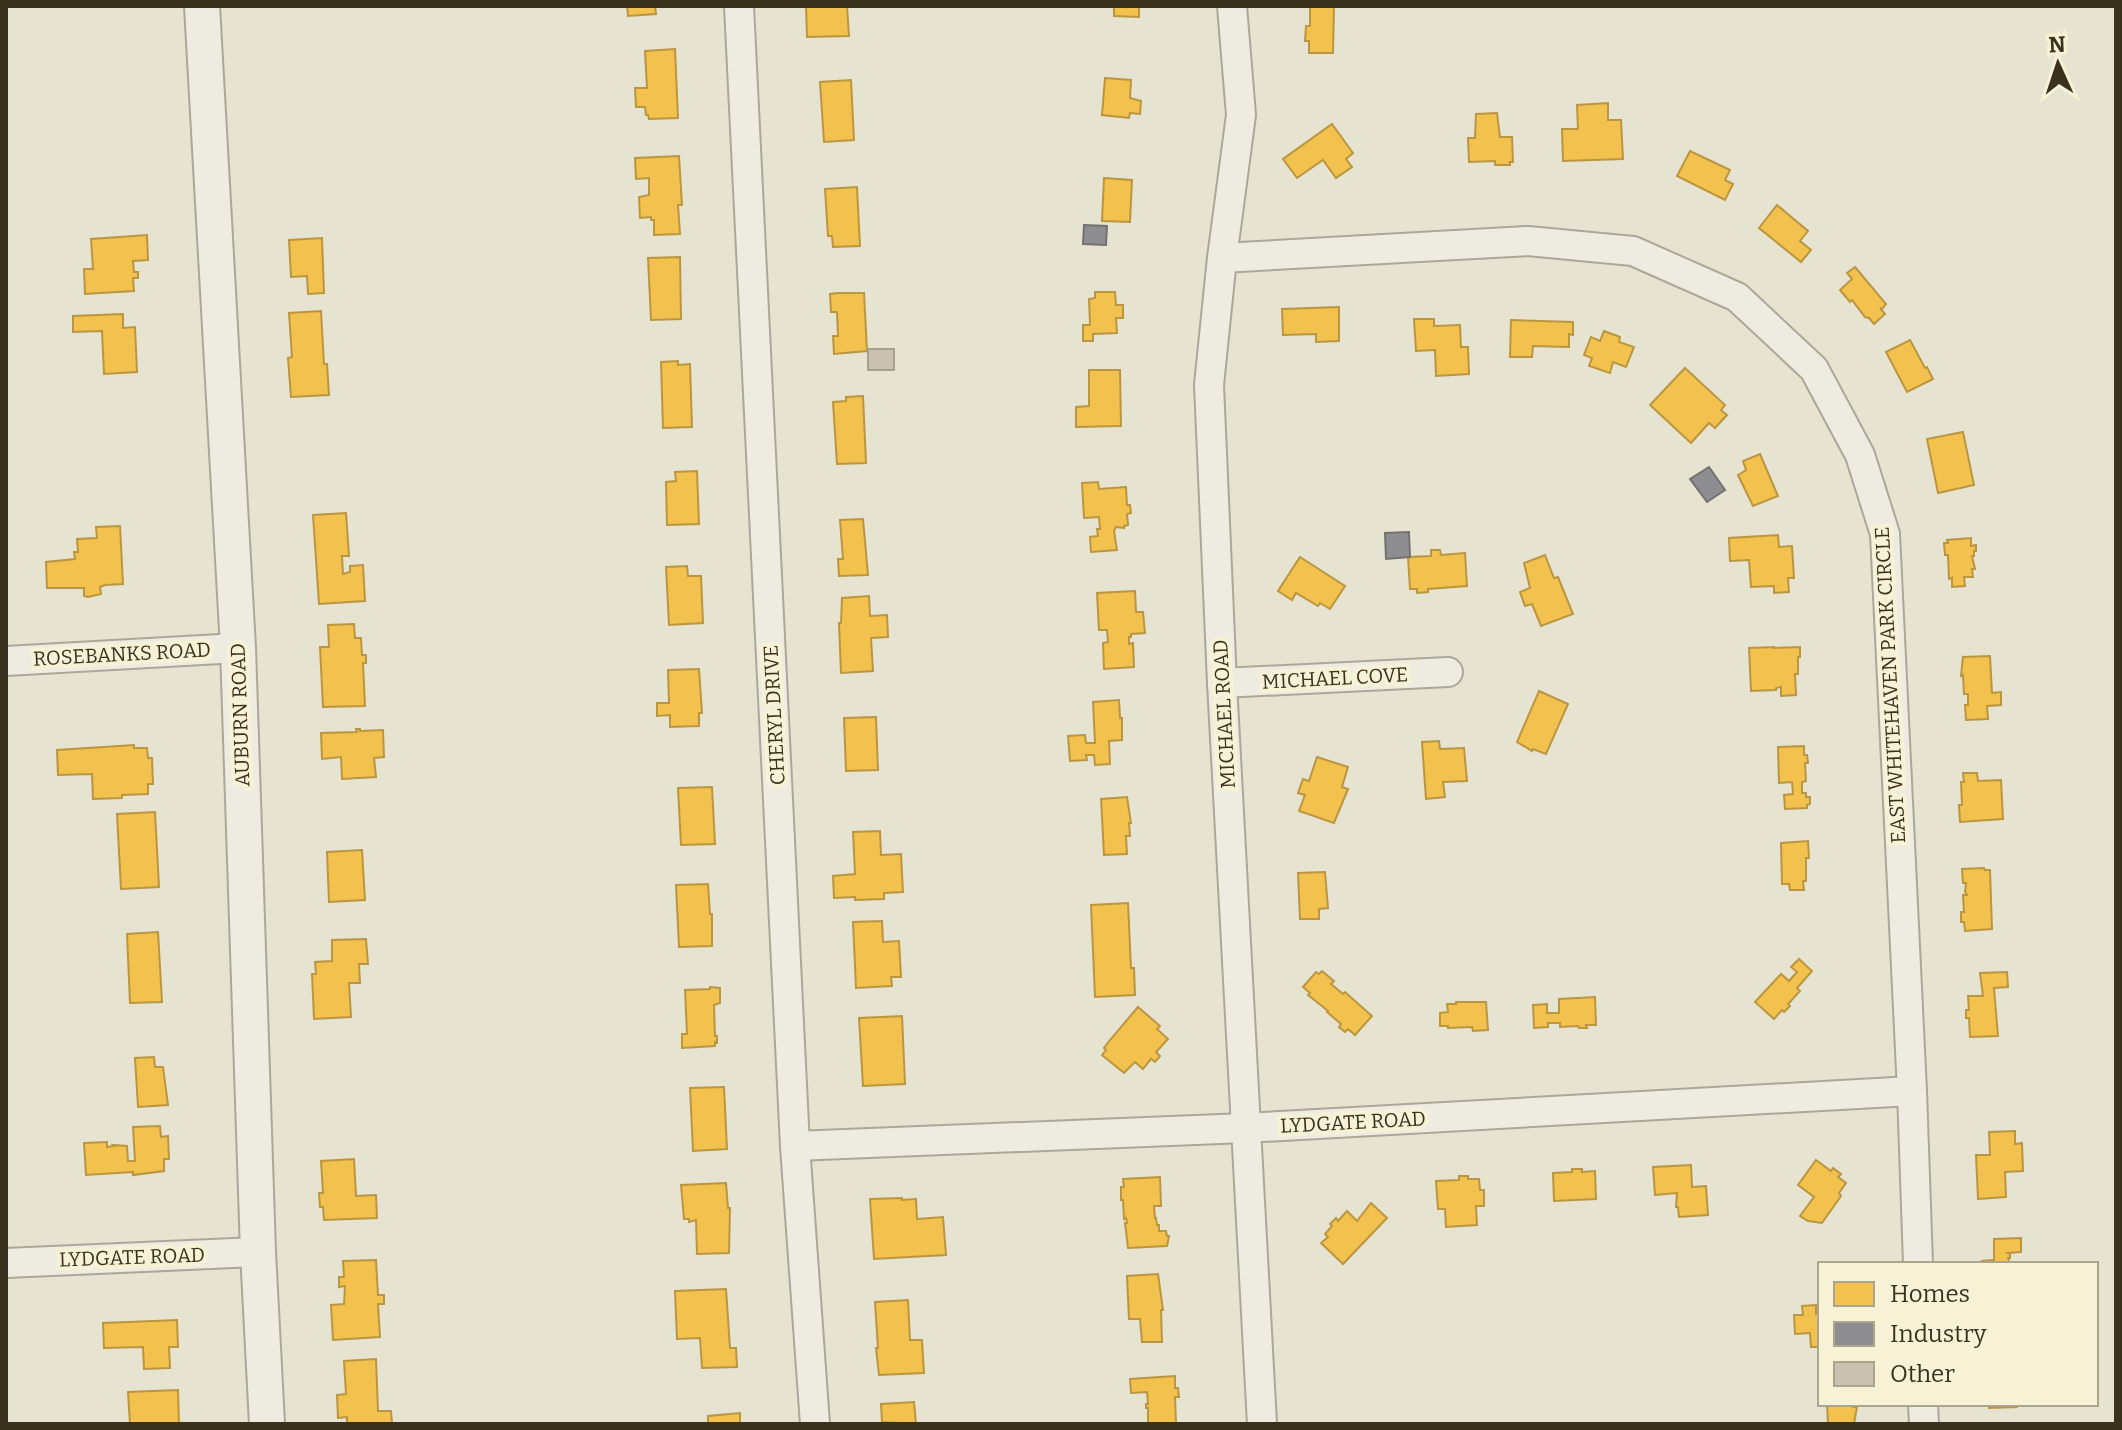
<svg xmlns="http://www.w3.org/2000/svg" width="2122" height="1430" font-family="Bitter,serif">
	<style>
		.homes { fill: #f2c14e; stroke: #bb9640; stroke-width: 2 }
		.industry { fill: #8d8d92; stroke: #747170; stroke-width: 2 }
		.building { fill: #cac2b0; stroke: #a79f8f; stroke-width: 2 }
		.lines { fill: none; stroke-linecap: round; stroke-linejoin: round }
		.minor-casing { stroke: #aca798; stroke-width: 32 }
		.tertiary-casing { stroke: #aca798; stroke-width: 38 }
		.minor { stroke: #eeece1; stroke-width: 28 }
		.tertiary { stroke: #eeece1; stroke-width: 34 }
		.labels { text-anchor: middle; stroke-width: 8; stroke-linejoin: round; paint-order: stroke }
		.street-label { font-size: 20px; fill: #3b311f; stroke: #f7f2d6 }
	</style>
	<rect width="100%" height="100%" fill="#e6e3d0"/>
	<g class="homes">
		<polygon points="627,6 655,6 656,14 628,16"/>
		<polygon points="806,6 847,6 849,36 807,37"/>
		<polygon points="1114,6 1139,6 1139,17 1114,16"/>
		<polygon points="1310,6 1334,6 1333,53 1309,53 1309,41 1305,41 1306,26 1310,26"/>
		<polygon points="675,49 678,118 649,119 648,115 646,115 645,107 636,107 635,88 647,88 645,51"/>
		<polygon points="1105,78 1131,80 1130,98 1141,101 1140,114 1130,113 1129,118 1102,115"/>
		<polygon points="851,80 854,140 824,142 820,82"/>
		<polygon points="1608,103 1608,120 1621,120 1623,159 1563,161 1562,129 1578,129 1577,105"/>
		<polygon points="1497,113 1500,137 1512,137 1513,162 1510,162 1510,165 1495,165 1495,161 1469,162 1468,138 1475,138 1476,114"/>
		<polygon points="1332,124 1353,153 1346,159 1352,167 1336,178 1323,160 1297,178 1283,159"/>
		<polygon points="1690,151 1730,170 1725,180 1733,184 1725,200 1677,176"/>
		<polygon points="679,156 682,205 678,205 680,234 654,235 654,220 651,220 651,217 640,218 639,197 649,195 649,178 636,179 635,158"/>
		<polygon points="1104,178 1132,180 1130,222 1102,221"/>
		<polygon points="857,187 860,246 833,247 832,236 828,236 825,189"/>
		<polygon points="1777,205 1808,231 1800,241 1811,250 1801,262 1759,228"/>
		<polygon points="147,235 148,260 133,261 134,272 138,272 138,278 133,278 134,291 85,294 84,269 93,269 91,239"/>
		<polygon points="322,238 324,293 308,294 307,276 291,277 289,240"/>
		<polygon points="680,257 681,319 651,320 648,258"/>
		<polygon points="1855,267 1886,304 1882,309 1880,308 1885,314 1874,324 1869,318 1865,317 1852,300 1850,302 1840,290 1852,279 1847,273"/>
		<polygon points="1095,292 1115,292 1116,305 1123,305 1123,318 1116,318 1117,333 1093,334 1093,341 1083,341 1083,325 1090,325 1089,299 1095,298"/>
		<polygon points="838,293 864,293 867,351 834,354 833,336 838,336 837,312 831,312 830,294"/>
		<polygon points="1339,307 1339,341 1316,342 1316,334 1283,335 1282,309"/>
		<polygon points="321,311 324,364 327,364 329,395 291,397 288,358 292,357 289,313"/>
		<polygon points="123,314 123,328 135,327 137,372 104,374 102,331 73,332 73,316"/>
		<polygon points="1414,319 1434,319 1434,326 1460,325 1461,347 1468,347 1469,374 1436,376 1435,350 1416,351"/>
		<polygon points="1511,320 1573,322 1573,335 1569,334 1569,347 1533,346 1532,357 1510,357"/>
		<polygon points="1604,331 1620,337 1619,342 1634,347 1626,367 1613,362 1610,373 1589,366 1592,358 1584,355 1591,337 1600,341"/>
		<polygon points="1910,340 1925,368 1927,367 1933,379 1907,392 1886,352"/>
		<polygon points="678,361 678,365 690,364 692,427 663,428 661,362"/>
		<polygon points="1685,368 1725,405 1721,410 1727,415 1715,428 1709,423 1691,443 1650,405"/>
		<polygon points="1089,370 1120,370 1121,426 1076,427 1076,407 1089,406"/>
		<polygon points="863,396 866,463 837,464 833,402 846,401 846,397"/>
		<polygon points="1963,432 1974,485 1938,493 1927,439"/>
		<polygon points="1760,454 1778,496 1753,506 1738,475 1746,470 1743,461"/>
		<polygon points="697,471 699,524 667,525 666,482 676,481 675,472"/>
		<polygon points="1098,482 1099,489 1126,487 1127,505 1130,505 1131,513 1127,514 1128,525 1124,526 1124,528 1116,527 1114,531 1117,550 1091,552 1090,537 1098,536 1097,529 1100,529 1099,517 1084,518 1082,483"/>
		<polygon points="346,513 349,556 342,556 343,574 350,572 350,566 363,565 365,601 319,604 313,515"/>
		<polygon points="863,519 868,575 839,576 838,559 843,559 840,520"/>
		<polygon points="120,526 123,584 105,585 100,587 101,594 88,597 84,596 84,588 47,588 46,562 75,559 74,552 78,552 77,539 97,538 96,527"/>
		<polygon points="1778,535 1779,547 1792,546 1794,578 1788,578 1789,592 1774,593 1774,586 1751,587 1749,560 1730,561 1729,538"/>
		<polygon points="1971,538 1971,546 1976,545 1976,551 1974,551 1974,556 1972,556 1975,569 1972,569 1973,577 1964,577 1965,586 1952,587 1952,578 1949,579 1948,555 1945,555 1944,543 1948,543 1947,540"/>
		<polygon points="1431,550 1440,550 1441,555 1465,553 1467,586 1428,589 1428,592 1417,593 1417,589 1410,589 1408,557 1431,556"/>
		<polygon points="1545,555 1554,578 1558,577 1573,614 1541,626 1532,604 1525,606 1520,592 1530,588 1524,563"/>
		<polygon points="1300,557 1345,586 1330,609 1320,603 1318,606 1296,593 1292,600 1278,591"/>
		<polygon points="687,566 688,576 701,576 703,623 669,625 666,567"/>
		<polygon points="1135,591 1136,612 1143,612 1145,633 1131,634 1131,637 1129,637 1129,644 1133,643 1134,667 1104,669 1103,643 1108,642 1107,630 1099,630 1097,593"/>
		<polygon points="869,596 870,616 887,615 888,637 871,638 873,671 841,673 839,623 841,623 842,598"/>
		<polygon points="354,624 355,638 361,638 362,655 366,655 366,663 363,663 365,706 323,707 320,647 329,647 328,625"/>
		<polygon points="1774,647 1774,648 1800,647 1800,657 1798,657 1798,674 1795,674 1796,695 1781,696 1781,687 1776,688 1776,690 1751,691 1749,648"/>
		<polygon points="1990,656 1992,693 2001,692 2001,705 1987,706 1988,719 1966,720 1965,705 1968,705 1968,694 1964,694 1963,675 1961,676 1963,657"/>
		<polygon points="699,669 702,713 699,713 699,726 670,727 670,715 657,716 657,703 669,703 668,670"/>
		<polygon points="1539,691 1568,704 1546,754 1533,749 1532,751 1517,742"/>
		<polygon points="1119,700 1120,718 1122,718 1122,740 1109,741 1110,764 1095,765 1094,755 1086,755 1087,760 1070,761 1068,736 1085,735 1086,743 1095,743 1093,702"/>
		<polygon points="876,717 878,770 846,771 844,718"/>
		<polygon points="356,729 360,729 360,731 383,730 384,757 374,758 376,777 342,779 341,757 322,759 321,733 357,732"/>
		<polygon points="1439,741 1440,749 1464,748 1467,781 1443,782 1445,797 1426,799 1422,742"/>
		<polygon points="134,745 134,748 147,748 148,758 152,758 153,784 148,784 148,794 122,795 122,798 93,799 92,774 58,775 57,750"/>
		<polygon points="1804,746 1804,755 1807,755 1808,763 1805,763 1806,781 1802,782 1802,793 1806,793 1806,797 1810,797 1810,804 1807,805 1807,808 1785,809 1784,795 1793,794 1792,782 1779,783 1778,747"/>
		<polygon points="1317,757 1348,767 1342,787 1348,789 1334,823 1299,811 1305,795 1298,793 1303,779 1309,781"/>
		<polygon points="1963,773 1977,773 1978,781 2001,780 2003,819 1960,822 1959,805 1962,805 1961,782 1964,782"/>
		<polygon points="712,787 715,844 681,845 678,788"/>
		<polygon points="1127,797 1131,823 1129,823 1130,836 1126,836 1127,854 1104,855 1101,799"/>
		<polygon points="155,812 159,887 121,889 117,814"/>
		<polygon points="880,831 881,855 901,854 903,892 884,893 884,899 855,900 855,897 834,898 833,876 855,874 853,832"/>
		<polygon points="1808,841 1809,858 1806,858 1806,881 1803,881 1804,890 1790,890 1789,884 1782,884 1781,843"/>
		<polygon points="362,850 365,900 329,902 327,852"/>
		<polygon points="1984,868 1985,870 1990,870 1992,929 1965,931 1964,922 1961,922 1961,912 1964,912 1963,895 1967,895 1965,892 1966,883 1963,883 1962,869"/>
		<polygon points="1325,872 1328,908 1319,909 1319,919 1300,919 1298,873"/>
		<polygon points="708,884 710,914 712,914 712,946 679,947 676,885"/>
		<polygon points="1128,903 1131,968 1134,968 1135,995 1095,997 1091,905"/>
		<polygon points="882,921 883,942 899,941 901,977 891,977 892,986 856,988 853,922"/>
		<polygon points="158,932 162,1002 130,1003 127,934"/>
		<polygon points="366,939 368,964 359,964 360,983 349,983 351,1017 314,1019 312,974 316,974 315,962 332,961 332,940"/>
		<polygon points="1799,959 1812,971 1797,988 1800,991 1788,1004 1790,1006 1784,1012 1782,1010 1774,1019 1755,1002 1781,974 1789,981 1797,972 1791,967"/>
		<polygon points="1322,971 1334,981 1331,984 1343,994 1345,992 1372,1016 1355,1035 1348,1029 1345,1032 1339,1027 1341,1024 1327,1012 1328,1011 1308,995 1310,993 1303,987 1316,972 1319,974"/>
		<polygon points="2007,972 2008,987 1994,988 1998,1036 1970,1037 1969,1018 1966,1018 1966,1010 1969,1010 1968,996 1983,996 1980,973"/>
		<polygon points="710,987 720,988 720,1003 714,1005 715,1036 717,1036 717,1043 715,1042 715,1046 682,1048 682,1034 687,1034 685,990 710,989"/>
		<polygon points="1595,997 1596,1025 1586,1025 1587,1028 1579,1028 1578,1026 1560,1027 1560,1023 1548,1023 1548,1027 1534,1028 1533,1005 1547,1004 1547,1013 1559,1013 1559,999"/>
		<polygon points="1456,1002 1486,1002 1488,1030 1473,1031 1472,1027 1448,1028 1448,1026 1440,1026 1440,1013 1448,1012 1447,1004 1456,1004"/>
		<polygon points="1138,1007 1160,1026 1157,1029 1168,1039 1156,1052 1160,1056 1155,1062 1151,1059 1143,1069 1135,1062 1124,1073 1102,1055 1106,1050 1104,1048 1110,1040"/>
		<polygon points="902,1016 905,1084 863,1086 859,1018"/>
		<polygon points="154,1057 155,1067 163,1067 168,1105 138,1107 135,1058"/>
		<polygon points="724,1087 727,1149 693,1151 690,1088"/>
		<polygon points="160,1126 161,1137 168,1136 169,1159 164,1159 164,1171 133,1175 133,1172 86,1175 84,1143 107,1142 107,1147 114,1146 113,1145 127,1146 128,1161 135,1161 133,1127"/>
		<polygon points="2015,1131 2015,1144 2022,1143 2023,1171 2005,1172 2006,1197 1978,1199 1976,1155 1990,1155 1989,1132"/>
		<polygon points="354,1159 356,1196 376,1195 377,1218 324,1220 323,1207 320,1207 319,1193 323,1193 321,1161"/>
		<polygon points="1816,1160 1831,1171 1833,1168 1841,1174 1838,1177 1846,1183 1839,1193 1841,1196 1822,1223 1808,1221 1800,1216 1814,1197 1798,1185"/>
		<polygon points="1691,1165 1692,1187 1706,1186 1708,1215 1679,1217 1678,1207 1676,1207 1677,1193 1655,1195 1653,1167"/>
		<polygon points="1572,1169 1582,1169 1582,1172 1595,1171 1596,1199 1554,1201 1553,1173 1572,1172"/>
		<polygon points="1459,1176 1468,1176 1468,1179 1479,1179 1480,1190 1484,1190 1484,1206 1476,1206 1477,1225 1446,1227 1445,1209 1438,1209 1436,1181 1459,1180"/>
		<polygon points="1160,1177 1161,1206 1154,1206 1155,1218 1156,1218 1157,1225 1159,1225 1159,1231 1166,1231 1167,1236 1169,1236 1167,1246 1128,1248 1125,1223 1127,1223 1126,1218 1124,1219 1123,1200 1121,1200 1121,1187 1124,1187 1123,1179"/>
		<polygon points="726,1183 728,1208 730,1208 729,1253 697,1254 696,1220 689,1222 689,1219 684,1219 681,1185"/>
		<polygon points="902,1198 902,1200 916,1199 917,1219 943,1217 946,1255 874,1259 870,1199"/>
		<polygon points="1371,1203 1387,1218 1343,1264 1321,1243 1328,1237 1325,1234 1332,1226 1330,1224 1336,1218 1338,1221 1347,1211 1357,1221"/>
		<polygon points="2021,1238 2021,1252 2008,1253 2010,1254 2010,1258 2008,1258 2010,1264 1982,1264 1982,1261 1994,1260 1994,1239"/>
		<polygon points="376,1260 378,1295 384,1295 384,1304 378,1304 380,1337 333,1340 331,1305 344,1304 345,1286 339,1287 339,1277 344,1277 343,1261"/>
		<polygon points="1158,1274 1163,1310 1161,1310 1162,1342 1142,1342 1140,1319 1129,1319 1127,1276"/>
		<polygon points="726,1289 730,1348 736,1348 737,1367 702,1368 700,1338 677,1339 675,1291"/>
		<polygon points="908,1300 910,1340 922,1340 924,1373 879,1375 876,1348 878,1348 875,1302"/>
		<polygon points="1816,1305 1816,1314 1820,1313 1820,1347 1811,1347 1810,1333 1795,1334 1794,1315 1803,1315 1802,1306"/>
		<polygon points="177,1320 178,1347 169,1347 170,1368 144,1369 143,1347 104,1348 103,1323"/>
		<polygon points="376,1359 378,1411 391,1411 392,1424 347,1424 347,1417 338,1418 337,1395 346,1394 344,1361"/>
		<polygon points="1175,1376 1175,1388 1178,1388 1179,1397 1175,1397 1176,1424 1148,1424 1148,1408 1146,1408 1146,1404 1148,1404 1147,1392 1131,1393 1130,1379"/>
		<polygon points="178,1390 179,1424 130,1424 128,1392"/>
		<polygon points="914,1402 916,1424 882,1422 881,1404"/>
		<polygon points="1827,1404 1853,1404 1853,1407 1857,1407 1854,1424 1828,1424"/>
		<polygon points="1982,1404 2017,1404 2017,1407 1989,1408 1989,1404"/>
		<polygon points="740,1413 740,1424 708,1424 708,1416"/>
	</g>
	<g class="industry">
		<polygon points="1084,225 1107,226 1106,245 1083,244"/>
		<polygon points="1709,467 1725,490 1707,502 1690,479"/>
		<polygon points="1409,532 1410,557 1386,559 1385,533"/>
	</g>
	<rect class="building" x="868" y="349" width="26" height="21"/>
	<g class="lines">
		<defs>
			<g id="minor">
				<polyline points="739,6 795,1146 815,1424"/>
				<polyline points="1232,6 1241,115 1222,258 1209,385 1222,683 1262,1424"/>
				<polyline points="1222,258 1528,241 1633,251 1737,297 1814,369 1860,455 1885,534 1912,1091 1918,1264"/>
				<polyline points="6,661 238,648"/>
				<polyline points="1222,683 1448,672"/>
				<polyline points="795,1146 1245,1128 1912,1091"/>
				<polyline points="6,1263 258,1252"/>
				<polyline points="1923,1404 1924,1424"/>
			</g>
			<polyline id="tertiary" points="202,6 238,648 258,1252 267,1424"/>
		</defs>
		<use href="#minor" class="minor-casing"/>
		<use href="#tertiary" class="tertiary-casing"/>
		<use href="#minor" class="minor"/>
		<use href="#tertiary" class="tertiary"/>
	</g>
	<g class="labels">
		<g class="street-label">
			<text transform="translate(122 654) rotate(-3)" y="7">ROSEBANKS ROAD</text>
			<text transform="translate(1335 678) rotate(-3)" y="7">MICHAEL COVE</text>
			<text transform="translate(1890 685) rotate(-93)" y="7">EAST WHITEHAVEN PARK CIRCLE</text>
			<text transform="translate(1224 714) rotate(-93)" y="7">MICHAEL ROAD</text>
			<text transform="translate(240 715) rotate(-92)" y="7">AUBURN ROAD</text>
			<text transform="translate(774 715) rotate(-93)" y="7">CHERYL DRIVE</text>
			<text transform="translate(1353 1122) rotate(-3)" y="7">LYDGATE ROAD</text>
			<text transform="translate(132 1257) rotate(-2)" y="7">LYDGATE ROAD</text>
		</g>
	</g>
	<rect width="2122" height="1430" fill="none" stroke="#3b311f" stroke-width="16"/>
	<rect x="1818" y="1262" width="280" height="144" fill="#f7f2d6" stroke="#aca58d" stroke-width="2"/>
	<rect x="1834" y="1282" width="40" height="24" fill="#f2c14e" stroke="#aca58d" stroke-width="2"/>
	<text x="1890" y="1302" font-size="24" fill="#3b311f">Homes</text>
	<rect x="1834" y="1322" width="40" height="24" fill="#8d8d92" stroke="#aca58d" stroke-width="2"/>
	<text x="1890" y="1342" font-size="24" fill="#3b311f">Industry</text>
	<rect x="1834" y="1362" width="40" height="24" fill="#cac2b0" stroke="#aca58d" stroke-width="2"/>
	<text x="1890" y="1382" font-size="24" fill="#3b311f">Other</text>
	<g transform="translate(2058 64) rotate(357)" stroke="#f7f2d6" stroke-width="6" paint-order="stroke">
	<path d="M0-6L14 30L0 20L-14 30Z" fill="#3b311f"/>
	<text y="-12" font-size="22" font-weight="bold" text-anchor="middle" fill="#3b311f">N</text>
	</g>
</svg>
